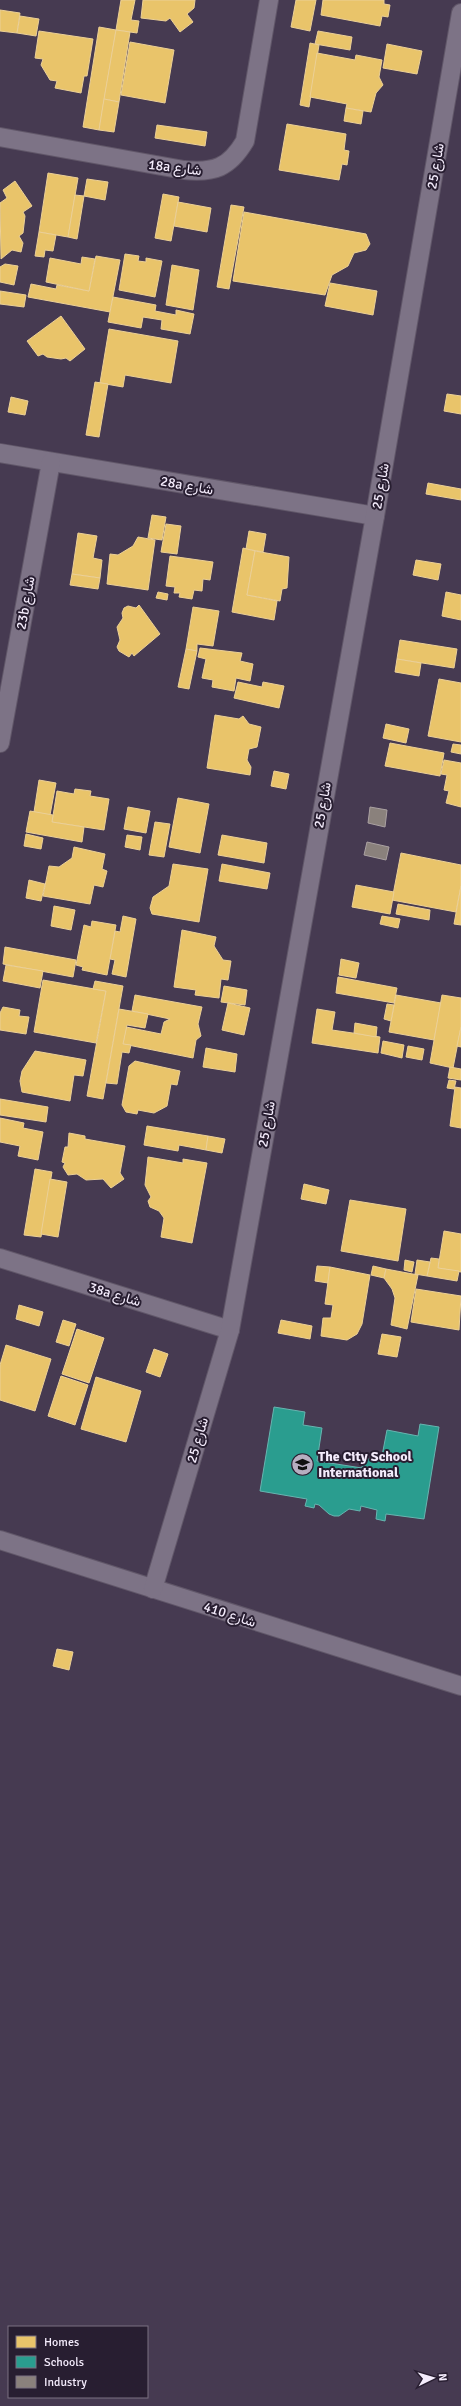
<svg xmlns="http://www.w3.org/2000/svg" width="461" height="2406" font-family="Signika,Vazirmatn,sans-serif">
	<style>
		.homes { fill: #e9c46a; stroke: #ecd096 }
		.schools { fill: #2a9d8f; stroke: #67b5b0 }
		.industry { fill: #8a817c; stroke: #aaa1a2 }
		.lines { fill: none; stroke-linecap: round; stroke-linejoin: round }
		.minor-casing { stroke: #615769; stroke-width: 20 }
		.minor { stroke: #7d7386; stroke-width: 18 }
		.labels { text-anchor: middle; stroke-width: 4; stroke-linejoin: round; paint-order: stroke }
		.street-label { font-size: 14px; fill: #f4ecfc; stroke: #281e31 }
		.poi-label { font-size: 14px; font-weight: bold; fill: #f4ecfc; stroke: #281e31; text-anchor: start }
	</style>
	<rect width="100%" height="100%" fill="#463a51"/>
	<g class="homes">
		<polygon points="121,0 135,0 131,20 139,21 137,33 116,30"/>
		<polygon points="143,0 195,0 194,8 187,14 193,22 180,32 170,18 166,21 141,18"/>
		<polygon points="296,0 316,0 310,31 291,27"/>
		<polygon points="323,0 384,0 384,4 390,5 388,17 382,16 380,26 321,15"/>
		<polygon points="0,10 20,13 17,33 0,31"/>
		<polygon points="20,16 39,19 36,36 17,33"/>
		<polygon points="99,27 116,30 99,130 83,127"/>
		<polygon points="116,30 130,32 119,102 104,99"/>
		<polygon points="39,31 93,39 87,76 84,76 81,93 55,88 57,81 50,80 41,65 43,59 35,58"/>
		<polygon points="318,31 352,37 350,50 315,44"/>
		<polygon points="130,42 174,50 165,103 121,95"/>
		<polygon points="310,43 319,45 309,107 300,105"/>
		<polygon points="387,44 422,51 417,74 383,68"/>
		<polygon points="317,53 355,60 356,55 382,60 379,77 383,85 376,93 371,112 346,108 347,104 310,97"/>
		<polygon points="104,99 119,102 114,132 99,130"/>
		<polygon points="346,108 363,111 361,124 344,121"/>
		<polygon points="287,124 346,134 344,150 349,151 347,165 342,164 339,180 279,170"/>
		<polygon points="157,125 207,132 205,146 155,138"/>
		<polygon points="48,173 78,178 68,237 39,232"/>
		<polygon points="87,179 108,182 105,200 84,196"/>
		<polygon points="15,181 32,206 23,212 25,216 23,233 19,236 23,243 21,252 12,250 1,259 0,203 7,198 3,190"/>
		<polygon points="163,194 179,197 171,241 155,238"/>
		<polygon points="75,195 84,196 77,239 68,237"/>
		<polygon points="178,202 211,208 207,232 174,226"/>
		<polygon points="231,205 244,207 229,289 217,287"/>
		<polygon points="244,212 366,234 370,244 366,250 354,253 348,266 332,275 325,295 233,281"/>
		<polygon points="39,232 56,235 53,251 45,250 44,257 35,256"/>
		<polygon points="125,254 139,256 138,261 146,262 146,258 162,261 155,297 119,290"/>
		<polygon points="96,256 120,260 110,312 28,297 31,284 56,289 57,285 89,291"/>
		<polygon points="82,257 95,259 89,291 46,282 50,258 81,264"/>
		<polygon points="5,264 18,266 14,285 0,282 0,267"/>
		<polygon points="172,265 199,270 193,310 166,305"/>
		<polygon points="330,283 377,291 373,315 325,306"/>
		<polygon points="0,291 26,295 24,307 0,304"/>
		<polygon points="113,297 156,305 155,311 176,315 176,310 194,314 190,334 161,329 162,320 143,317 141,328 108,322"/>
		<polygon points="61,316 85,349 70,361 66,358 61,359 47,357 43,354 38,356 27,341"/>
		<polygon points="109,329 178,341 171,383 125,375 123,387 100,383"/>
		<polygon points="95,382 108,384 99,437 86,435"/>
		<polygon points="447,394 461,396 461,414 444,411"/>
		<polygon points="11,397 28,401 25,415 8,412"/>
		<polygon points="428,483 461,489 461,500 426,494"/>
		<polygon points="152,515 166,517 162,540 148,538"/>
		<polygon points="166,524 181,526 177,554 161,552"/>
		<polygon points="249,531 266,534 263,552 246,549"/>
		<polygon points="78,533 97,536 93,558 102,560 100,578 72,574"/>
		<polygon points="138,537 155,540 148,590 107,584 110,554 118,555 133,546"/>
		<polygon points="243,548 255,551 247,595 277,601 274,620 232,612"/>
		<polygon points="255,551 289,557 287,588 282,589 280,601 247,595"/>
		<polygon points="170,556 213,562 210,580 203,579 202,591 194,590 192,599 179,597 180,593 174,593 175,587 166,586"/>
		<polygon points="416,560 441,564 438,580 413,575"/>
		<polygon points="72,574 100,578 98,589 70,585"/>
		<polygon points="158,592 168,594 167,600 156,598"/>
		<polygon points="446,592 461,595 461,620 442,616"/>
		<polygon points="139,605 160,634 134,656 132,653 129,657 119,651 117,647 120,640 117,627 123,618 122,613 124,608 128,606 136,608"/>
		<polygon points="193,607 219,611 213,646 197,644 197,651 186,649"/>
		<polygon points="400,640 457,649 454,668 397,659"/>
		<polygon points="200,648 242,653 240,661 253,664 250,681 236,678 234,691 212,687 213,680 202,678 206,659 198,657"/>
		<polygon points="186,649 197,651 189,689 178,687"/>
		<polygon points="397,659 421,663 419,676 395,672"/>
		<polygon points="439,679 461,683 461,742 428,736"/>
		<polygon points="238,682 262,687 263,682 284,686 279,708 234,698"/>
		<polygon points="215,715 239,719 243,716 249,724 261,727 257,747 249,749 247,760 251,767 250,775 207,768"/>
		<polygon points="386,724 409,729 406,743 383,738"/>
		<polygon points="390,743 444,753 440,776 385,766"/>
		<polygon points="453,744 461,745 461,754 451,752"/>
		<polygon points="444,760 461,763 461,807 446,803 449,791 444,790 447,775 441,774"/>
		<polygon points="274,771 289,774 286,789 271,786"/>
		<polygon points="39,780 56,783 50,815 34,812"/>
		<polygon points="75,789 91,791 90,796 109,799 104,830 52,822 57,791 74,794"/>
		<polygon points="178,798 209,804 200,853 169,847"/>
		<polygon points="128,807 150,811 146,833 124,829"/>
		<polygon points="30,811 53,815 52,822 84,827 82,842 26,832"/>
		<polygon points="155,822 170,824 164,857 149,855"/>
		<polygon points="26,834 43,838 41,849 24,846"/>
		<polygon points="127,835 142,837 140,850 125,847"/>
		<polygon points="222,835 267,843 264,863 218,855"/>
		<polygon points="74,847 105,854 102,869 107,871 103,887 94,885 90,904 43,896 49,866 59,867 72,858"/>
		<polygon points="401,853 461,865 461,886 456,912 392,900"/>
		<polygon points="173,864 208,869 199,922 152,914 150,908 153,897 169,886"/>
		<polygon points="222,864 270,873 267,889 219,881"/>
		<polygon points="29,880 45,884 41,901 26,898"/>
		<polygon points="356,885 394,892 390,914 352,907"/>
		<polygon points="461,886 461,925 454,924"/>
		<polygon points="398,904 430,910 429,920 396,914"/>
		<polygon points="54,906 75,910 71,930 51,926"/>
		<polygon points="123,916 136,919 126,977 112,974 115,960 110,959 115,931 120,932"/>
		<polygon points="382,916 400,919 398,928 380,924"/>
		<polygon points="92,921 116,925 107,975 82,970 83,967 76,965 84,925 91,927"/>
		<polygon points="182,930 216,937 214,946 223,960 231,961 228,980 221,979 219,998 195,995 196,990 174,987"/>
		<polygon points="5,947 76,960 73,977 3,964"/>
		<polygon points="341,959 359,963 356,978 339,975"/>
		<polygon points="6,965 43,971 40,988 3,981"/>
		<polygon points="338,977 397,988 394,1003 336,993"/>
		<polygon points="43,980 106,991 96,1043 34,1032"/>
		<polygon points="95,981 123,986 103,1099 87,1096 106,991 93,989"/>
		<polygon points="224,986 247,990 245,1005 221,1002"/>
		<polygon points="135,995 202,1007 198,1024 201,1036 196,1040 193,1058 123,1044 126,1027 161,1034 164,1022 170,1019 132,1011"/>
		<polygon points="396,995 441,1003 434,1040 389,1032"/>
		<polygon points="442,995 461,998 461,1027 453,1068 430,1063"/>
		<polygon points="228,1003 250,1008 244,1035 222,1030"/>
		<polygon points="387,1004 394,1005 391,1021 384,1019"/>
		<polygon points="3,1007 20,1010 19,1016 29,1017 26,1034 0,1030 0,1013"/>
		<polygon points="119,1009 148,1014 145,1028 127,1025 123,1044 131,1045 129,1053 122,1052 117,1084 106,1083"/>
		<polygon points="317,1009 335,1012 332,1030 380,1037 378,1053 312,1043"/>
		<polygon points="355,1023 377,1027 376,1037 354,1033"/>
		<polygon points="461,1027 461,1047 457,1046"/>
		<polygon points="383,1041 404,1045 402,1058 381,1053"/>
		<polygon points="408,1046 424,1049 422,1060 406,1057"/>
		<polygon points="206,1048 237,1054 235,1072 203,1067"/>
		<polygon points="35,1051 86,1060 83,1076 74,1075 70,1101 22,1092 20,1081 22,1071"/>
		<polygon points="135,1061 180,1071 177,1085 171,1084 167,1106 154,1113 138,1110 137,1114 126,1112 122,1105 129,1066"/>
		<polygon points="450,1067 461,1069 461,1080 448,1078"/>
		<polygon points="449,1080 456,1081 454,1089 447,1088"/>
		<polygon points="455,1087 461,1088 461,1128 450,1126"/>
		<polygon points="0,1099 48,1107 46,1122 0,1115"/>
		<polygon points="0,1118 24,1123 23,1128 43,1132 38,1160 18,1156 20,1146 0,1142"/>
		<polygon points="147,1126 208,1136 206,1150 179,1145 178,1151 144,1145"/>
		<polygon points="69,1133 85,1136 85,1139 125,1146 120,1173 124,1179 111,1188 103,1179 86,1180 77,1174 68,1175 63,1167 65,1163 62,1162 65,1147 68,1147"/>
		<polygon points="208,1136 225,1139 222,1153 206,1150"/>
		<polygon points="148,1157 183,1163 183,1159 207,1163 192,1243 161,1237 164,1218 159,1211 150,1207 148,1201 151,1197 145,1185"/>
		<polygon points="35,1169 52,1172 41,1237 24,1235"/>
		<polygon points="50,1179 67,1182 58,1237 41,1234"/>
		<polygon points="304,1184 329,1190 326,1204 301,1199"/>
		<polygon points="350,1200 406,1209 398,1261 341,1251"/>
		<polygon points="444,1231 461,1234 461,1272 438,1268"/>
		<polygon points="431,1258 439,1259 438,1268 459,1271 457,1281 427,1276"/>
		<polygon points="405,1260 414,1262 412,1272 404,1270"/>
		<polygon points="417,1260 430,1262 427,1276 415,1274"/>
		<polygon points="317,1266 330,1267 328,1283 315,1281"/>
		<polygon points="373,1266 386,1269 384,1278 371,1275"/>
		<polygon points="330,1267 370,1275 362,1324 357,1334 347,1340 321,1336 323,1318 331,1318 333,1305 325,1304"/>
		<polygon points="386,1269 418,1275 407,1329 391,1325 395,1298 392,1289 384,1278"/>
		<polygon points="416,1289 461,1296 459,1330 411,1322"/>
		<polygon points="19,1305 43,1312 39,1326 16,1319"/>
		<polygon points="63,1320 76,1324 69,1346 56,1342"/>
		<polygon points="281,1320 312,1326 310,1339 278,1333"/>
		<polygon points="77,1329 104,1338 89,1383 62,1374"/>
		<polygon points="382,1334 401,1337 397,1357 378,1354"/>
		<polygon points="6,1345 51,1359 35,1411 0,1400 0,1365"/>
		<polygon points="154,1349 168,1354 160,1377 146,1372"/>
		<polygon points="61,1376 88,1385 75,1425 48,1416"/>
		<polygon points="96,1377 141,1391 126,1442 81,1429"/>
		<polygon points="57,1649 73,1652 69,1670 53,1666"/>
	</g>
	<polygon class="schools" points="274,1407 305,1412 303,1425 322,1428 317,1461 362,1468 363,1458 381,1461 387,1430 418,1436 420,1424 439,1427 424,1519 386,1514 385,1521 376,1519 377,1510 361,1506 360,1511 349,1509 339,1516 334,1516 329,1514 319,1505 315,1504 314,1508 305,1506 307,1499 260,1491"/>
	<g class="industry">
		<polygon points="370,807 387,810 385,827 368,823"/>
		<polygon points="367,842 389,847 386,860 364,855"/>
	</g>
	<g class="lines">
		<defs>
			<g id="minor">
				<path d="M0 137 184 170C214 173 229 168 245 141L269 0"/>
				<polyline points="0,453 375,516"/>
				<polyline points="0,743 51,462"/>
				<polyline points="0,1258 230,1330"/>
				<polyline points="0,1540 461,1686"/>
				<polyline points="153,1589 230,1330 375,516 461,13"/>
			</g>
		</defs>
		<use href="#minor" class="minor-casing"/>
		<use href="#minor" class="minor"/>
	</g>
	<defs>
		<symbol id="school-disc" viewBox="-11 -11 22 22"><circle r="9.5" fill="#b7aec0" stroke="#281e31"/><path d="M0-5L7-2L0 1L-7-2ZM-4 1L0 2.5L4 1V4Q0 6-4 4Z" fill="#111"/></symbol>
	</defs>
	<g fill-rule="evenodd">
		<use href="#school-disc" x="290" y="1452" width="25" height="25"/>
	</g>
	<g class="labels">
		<g class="street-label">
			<text transform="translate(435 166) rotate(-80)" y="5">شارع 25</text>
			<text transform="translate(175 167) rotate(7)" y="5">18a شارع</text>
			<text transform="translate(187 485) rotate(10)" y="5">28a شارع</text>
			<text transform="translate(380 486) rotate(-80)" y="5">شارع 25</text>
			<text transform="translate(25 603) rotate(-80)" y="5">23b شارع</text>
			<text transform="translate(322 805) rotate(-80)" y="5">شارع 25</text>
			<text transform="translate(266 1124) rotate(-80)" y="5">شارع 25</text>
			<text transform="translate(115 1294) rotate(17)" y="5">38a شارع</text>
			<text transform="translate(197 1440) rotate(-74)" y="5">شارع 25</text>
			<text transform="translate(230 1614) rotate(18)" y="5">شارع 410</text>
		</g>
		<g class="poi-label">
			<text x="318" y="1461">The City School<tspan x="318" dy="16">International</tspan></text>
		</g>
	</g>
	<rect x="8" y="2326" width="140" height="72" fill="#281e31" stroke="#7a7082"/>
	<rect x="16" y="2336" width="20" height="12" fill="#e9c46a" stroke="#7a7082"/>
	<text x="44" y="2346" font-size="12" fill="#f4ecfc">Homes</text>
	<rect x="16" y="2356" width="20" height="12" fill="#2a9d8f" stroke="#7a7082"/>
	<text x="44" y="2366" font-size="12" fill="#f4ecfc">Schools</text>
	<rect x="16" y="2376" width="20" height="12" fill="#8a817c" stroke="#7a7082"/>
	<text x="44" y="2386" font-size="12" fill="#f4ecfc">Industry</text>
	<g transform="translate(433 2378) rotate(85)" stroke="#281e31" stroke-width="3" paint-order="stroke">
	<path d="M0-3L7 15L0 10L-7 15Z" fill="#f4ecfc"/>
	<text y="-6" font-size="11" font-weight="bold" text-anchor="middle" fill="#f4ecfc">N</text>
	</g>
</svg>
